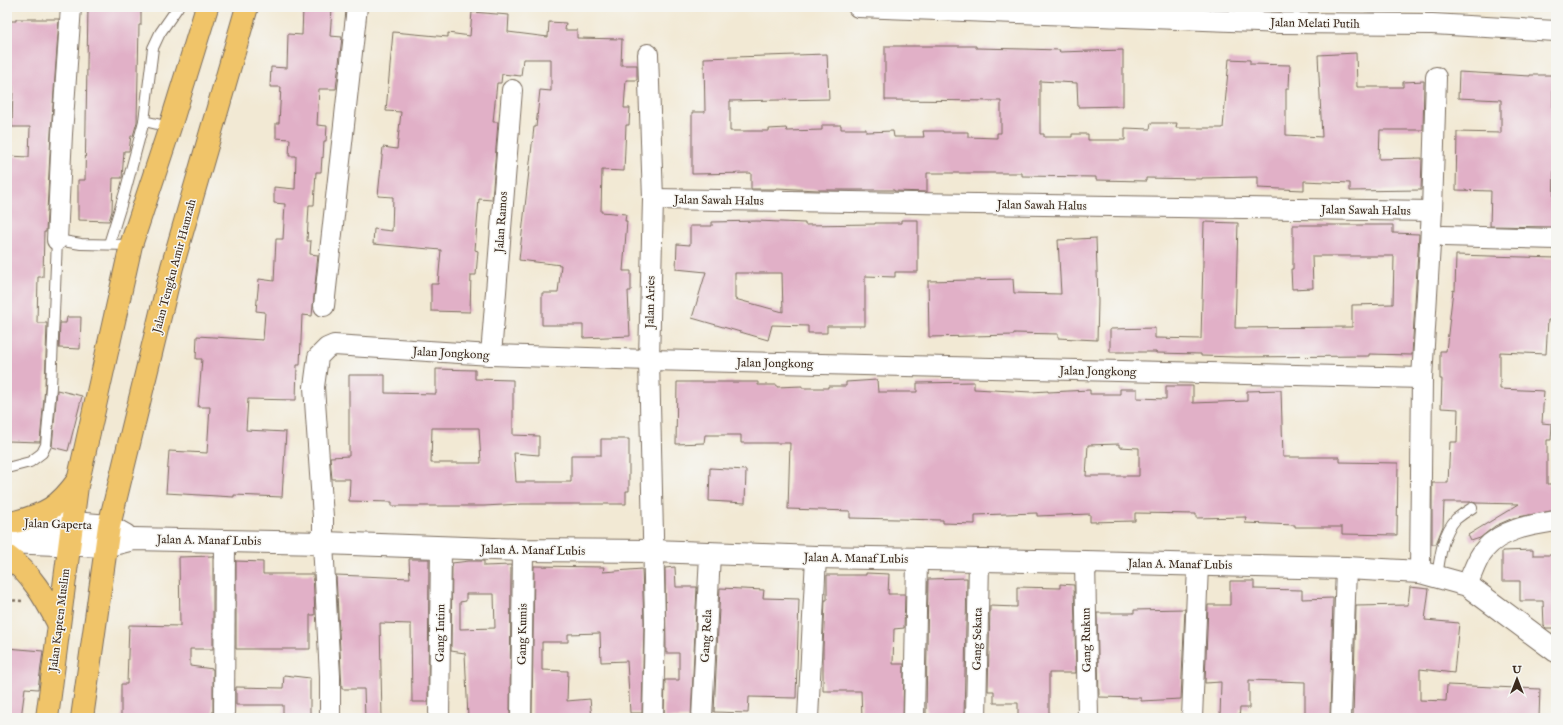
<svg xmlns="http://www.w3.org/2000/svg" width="1563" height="725" font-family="'IM FELL English',serif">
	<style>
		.building { fill: #e1b0c7; fill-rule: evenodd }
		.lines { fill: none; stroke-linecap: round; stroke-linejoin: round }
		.service-casing { stroke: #7b6d5e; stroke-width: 12 }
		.minor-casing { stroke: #7b6d5e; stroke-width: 22 }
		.tertiary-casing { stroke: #7b6d5e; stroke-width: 24 }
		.primary-casing { stroke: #7b6d5e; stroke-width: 24 }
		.path { stroke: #7b6d5e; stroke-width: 2.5; stroke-dasharray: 3 3; stroke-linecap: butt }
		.service { stroke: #fff; stroke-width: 10 }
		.minor { stroke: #fff; stroke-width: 20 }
		.tertiary { stroke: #fff; stroke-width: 22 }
		.primary { stroke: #f0c469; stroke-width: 22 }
		.labels { text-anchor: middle; stroke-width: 3; stroke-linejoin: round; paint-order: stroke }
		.street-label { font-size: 12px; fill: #3b2a1e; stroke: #f6f6f2 }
	</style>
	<rect width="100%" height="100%" fill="#f6f6f2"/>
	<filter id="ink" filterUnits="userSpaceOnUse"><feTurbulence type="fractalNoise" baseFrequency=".025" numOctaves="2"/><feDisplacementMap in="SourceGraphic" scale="8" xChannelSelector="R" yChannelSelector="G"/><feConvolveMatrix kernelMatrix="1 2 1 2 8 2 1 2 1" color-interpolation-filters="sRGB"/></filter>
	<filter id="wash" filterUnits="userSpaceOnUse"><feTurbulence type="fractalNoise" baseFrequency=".012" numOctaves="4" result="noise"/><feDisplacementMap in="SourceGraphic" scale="16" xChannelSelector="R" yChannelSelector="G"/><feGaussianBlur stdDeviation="0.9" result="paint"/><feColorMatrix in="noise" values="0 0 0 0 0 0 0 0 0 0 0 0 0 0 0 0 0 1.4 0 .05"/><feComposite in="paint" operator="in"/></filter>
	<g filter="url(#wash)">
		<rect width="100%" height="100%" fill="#f2e9d4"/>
		<g id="blocks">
			<g class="building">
				<polygon points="88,7 141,7 141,25 139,25 137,122 133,136 131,136 129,151 124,151 122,178 113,178 112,211 109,221 78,220 78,180 85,180"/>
				<polygon points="303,8 332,9 330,36 342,37 336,89 319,89 317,125 327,126 326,141 324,141 323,158 322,157 321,172 316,172 314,205 309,205 307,241 311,241 310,254 318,255 312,316 302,315 300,365 297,365 296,400 248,399 246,430 286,432 282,497 234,495 234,497 166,493 169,451 207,453 210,407 198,407 202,359 196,359 197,336 263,340 265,312 256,311 259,279 274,281 276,239 283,239 285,204 274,203 274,187 295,189 296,156 289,156 290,139 276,138 276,123 279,123 281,87 270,87 271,67 287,68 288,34 302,35"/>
				<polygon points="472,12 509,15 508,32 548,37 549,22 566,23 565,30 577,30 577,38 622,39 621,65 637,65 637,80 626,80 624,108 630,108 629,125 626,125 624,171 602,170 601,212 626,214 625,221 627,221 623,271 631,271 631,291 628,291 630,336 583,338 583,325 542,325 542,293 558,293 561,265 519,260 534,127 536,127 540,90 551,91 551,59 523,59 521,76 502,74 501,83 497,83 493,122 498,122 492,200 479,199 475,250 478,251 476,275 471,275 470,312 431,311 431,284 438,284 441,250 373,244 374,229 392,231 393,197 378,196 383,147 397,149 401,112 386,111 393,32 448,37 448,33 470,36"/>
				<polygon points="16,19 59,19 51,133 46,232 44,232 43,277 38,277 37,323 47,323 45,387 40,442 7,441 7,250 9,156 29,157 30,127 12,127 13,86 7,86 7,21 16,21"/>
				<polygon points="885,46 976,46 976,48 1024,49 1060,50 1059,52 1123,50 1123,106 1078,107 1077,83 1040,81 1040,134 1044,134 1044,137 1072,137 1072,134 1088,134 1088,140 1125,140 1125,128 1150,129 1151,123 1177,123 1176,128 1223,128 1229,59 1250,60 1250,64 1290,65 1289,88 1286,88 1286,135 1322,137 1318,55 1356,53 1357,87 1403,87 1403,82 1424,81 1423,130 1380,130 1379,159 1422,158 1421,190 1350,191 1350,183 1304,181 1304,190 1258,188 1258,177 1202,178 1202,179 1146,178 1146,181 1096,180 1096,177 1022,176 1022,173 927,173 927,192 894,191 894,190 818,190 776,188 776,189 751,189 751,173 692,174 692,112 705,112 704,58 827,54 829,99 730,101 730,131 769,131 769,129 786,128 787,131 822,130 822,125 841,125 841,129 866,129 866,132 893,131 894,137 924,137 923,131 943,131 943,132 968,132 968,137 997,138 997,133 1001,133 1001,101 885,100"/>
				<polygon points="1459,72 1530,76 1530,75 1553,75 1553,118 1556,118 1556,160 1554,160 1553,227 1490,226 1491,191 1456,190 1457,132 1501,133 1501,100 1458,98"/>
				<path d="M901 220H918V272H895V277L865 276V326H827V333H808V326L772 325 768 340 692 318 706 272 676 269 677 244 690 245V226H712V222L757 221 805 223V225L875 224V223H901ZM735 273H782L783 312 735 299Z"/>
				<polygon points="1204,222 1238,223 1235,328 1352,327 1352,305 1393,304 1394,256 1312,256 1313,288 1292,289 1291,269 1293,269 1293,225 1393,225 1393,233 1419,234 1412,355 1369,354 1369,356 1237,357 1201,356 1201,354 1156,353 1156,352 1110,352 1110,329 1155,328 1155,338 1201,339"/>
				<polygon points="1096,238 1098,302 1097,340 1058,338 1058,334 1014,333 1014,335 929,337 928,281 1013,279 1014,293 1061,294 1058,240"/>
				<polygon points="1456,255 1556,258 1556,286 1553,286 1552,320 1548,320 1546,354 1500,352 1500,389 1544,391 1542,423 1552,424 1551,440 1547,440 1547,484 1556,484 1556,510 1513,518 1495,526 1480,538 1471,541 1468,535 1519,504 1476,503 1472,502 1444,502 1443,526 1436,544 1432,544 1432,483 1448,483 1450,442 1457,442 1458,409 1441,408 1442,379 1440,379 1440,351 1446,351 1453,290 1455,291"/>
				<polygon points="67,317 81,317 80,349 59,348 60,323 66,323"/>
				<path d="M436 369 475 370V379L513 380V435L539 436V455L514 453 516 482H571V455H601V439H629V491H626V504H522L484 506H392V502L349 501 350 479H332L330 457 349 456V375H385V393L436 394ZM432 428H479L481 463H431Z"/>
				<path d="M877 380 878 392H917V383L974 382V389L1031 392 1048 391V392L1090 390V394H1120V389H1137V398L1166 399V386H1193V403L1247 401V391L1281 390 1283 457H1339V462L1398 463 1397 535 1342 534V527H1295V525L1245 523 1246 517 1196 518V514L1135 513V521L1090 522V514L1037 516V513L975 515V524L943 523V520L850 518V511L788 509 790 443H741V435H705L704 443 676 444 677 382H758V385H777V387L802 386V388H828V386H846V382ZM1119 444V447L1139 448V476H1086L1088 445Z"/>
				<polygon points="57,390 82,396 68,451 52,447"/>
				<polygon points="710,468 746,470 745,503 709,501"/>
				<polygon points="1533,550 1533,555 1556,555 1556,628 1546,628 1544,626 1543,601 1520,601 1520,581 1502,581 1502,551"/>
				<polygon points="213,556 213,649 190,649 190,666 213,669 213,718 121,718 121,684 127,684 129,625 180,626 179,557"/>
				<polygon points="409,559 429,559 428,702 412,702 411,624 380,623 382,718 365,718 364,689 342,689 336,575 410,578"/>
				<polygon points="236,561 263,562 263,574 313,574 315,615 310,615 310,649 236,649"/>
				<path d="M469 561H484V566L511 565 510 718H468L465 653 451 651 452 563ZM466 594H494L495 628 460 629V602L466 601Z"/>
				<polygon points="534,566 604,567 603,572 642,569 644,622 642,713 630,713 627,661 601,662 600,633 568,634 568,642 542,642 542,670 568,671 567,701 590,699 592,718 532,718"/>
				<polygon points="675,567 676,587 697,587 691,718 664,718 665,680 679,680 679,653 666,653 665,568"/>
				<polygon points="866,573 889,574 888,594 905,594 904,628 894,629 893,664 904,664 903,718 862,718 861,691 823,691 823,648 825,600 827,600 827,575 866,575"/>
				<polygon points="967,578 964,717 926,716 928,579"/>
				<polygon points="1230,581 1254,581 1254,589 1302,590 1302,599 1333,598 1330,718 1305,718 1305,682 1249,680 1249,708 1240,708 1239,718 1220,718 1221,682 1205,683 1208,605 1230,605"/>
				<polygon points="1060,584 1074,585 1076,673 1049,673 1049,718 1018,718 1018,703 994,703 994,691 988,691 990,606 1017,607 1017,587 1060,588"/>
				<polygon points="1410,587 1429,589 1425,620 1459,623 1454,673 1420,669 1420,700 1446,701 1447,685 1540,689 1539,718 1353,718 1356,606 1408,605"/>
				<polygon points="720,588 764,590 763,598 799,599 796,698 749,697 748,713 714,712"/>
				<polygon points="1185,609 1181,699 1141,701 1141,698 1099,697 1097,613 1134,613 1134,610"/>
				<polygon points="7,648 43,651 38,689 25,688 21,718 7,718"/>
				<polygon points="284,675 310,678 310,718 283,718 283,705 236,705 236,687 283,688"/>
			</g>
		</g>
	</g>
	<g filter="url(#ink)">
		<use href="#blocks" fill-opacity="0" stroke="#7b6d5e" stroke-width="1"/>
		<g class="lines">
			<defs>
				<g id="service">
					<polyline points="144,121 170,127"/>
					<polyline points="109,244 125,192 144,121 153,48 160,33 178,7"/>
					<polyline points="7,468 30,462 42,453 46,445 51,387 57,240 81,244 131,245"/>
					<path d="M1437 577C1440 557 1442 534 1456 519 1461 515 1467 511 1472 508"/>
				</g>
				<g id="minor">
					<polyline points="858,7 1281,23 1432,24 1556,31"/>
					<polyline points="648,54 653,199 649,360 655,622 653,718"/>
					<polyline points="653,199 1432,211"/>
					<polyline points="1443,236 1556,239"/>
					<polyline points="57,240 62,134 71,7"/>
					<polyline points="324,306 357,7"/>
					<polyline points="491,355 512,90"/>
					<polyline points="1085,562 1088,718"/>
					<polyline points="1420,572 1422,378 1432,211 1436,77"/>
					<path d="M1467 585C1472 575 1477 557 1485 549 1502 529 1531 525 1556 521"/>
					<polyline points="224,718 225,541"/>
					<polyline points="330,718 330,676 323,543 323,517 314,387 318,357 327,348 334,345 491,355 649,360 1422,378"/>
					<polyline points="439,718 441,547"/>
					<polyline points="521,718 523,550"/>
					<polyline points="702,718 710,554"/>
					<polyline points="808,718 816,557"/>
					<polyline points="914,718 917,559"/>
					<polyline points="976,718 979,560"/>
					<polyline points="1192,718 1198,565"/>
					<polyline points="1341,718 1346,568"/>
				</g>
				<g id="tertiary">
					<polyline points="18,522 73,523 109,526 125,535"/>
					<polyline points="7,542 105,546 133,539 323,543 523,550 653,551 816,557 1085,562 1346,568 1420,572 1467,585 1556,651"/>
				</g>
				<g id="primary">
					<path d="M15 522C46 514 59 507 78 480"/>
					<path d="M7 556C31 573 45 598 58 623"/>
					<polyline points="47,718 77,486 131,245 170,127 207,7"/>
					<polyline points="82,718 109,526 172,267 247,7"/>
				</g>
			</defs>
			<use href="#service" class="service-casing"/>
			<use href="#minor" class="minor-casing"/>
			<use href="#tertiary" class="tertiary-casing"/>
			<use href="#primary" class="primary-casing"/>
			<polyline class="path" points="7,600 22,601"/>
			<use href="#service" class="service"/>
			<use href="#minor" class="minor"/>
			<use href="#tertiary" class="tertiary"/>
			<use href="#primary" class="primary"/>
		</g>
	</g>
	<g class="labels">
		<g class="street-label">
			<text transform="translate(1315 23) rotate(1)" y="4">Jalan Melati Putih</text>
			<text transform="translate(719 200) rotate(1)" y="4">Jalan Sawah Halus</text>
			<text transform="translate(1042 205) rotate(1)" y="4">Jalan Sawah Halus</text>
			<text transform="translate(1366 210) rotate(1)" y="4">Jalan Sawah Halus</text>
			<text transform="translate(501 222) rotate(-86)" y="4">Jalan Ramos</text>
			<text transform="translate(174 266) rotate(-75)" y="4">Jalan Tengku Amir Hamzah</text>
			<text transform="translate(650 302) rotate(-89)" y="4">Jalan Aries</text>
			<text transform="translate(451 353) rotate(3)" y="4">Jalan Jongkong</text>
			<text transform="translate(775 363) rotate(1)" y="4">Jalan Jongkong</text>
			<text transform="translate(1098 371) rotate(1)" y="4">Jalan Jongkong</text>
			<text transform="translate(58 524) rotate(2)" y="4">Jalan Gaperta</text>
			<text transform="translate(209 540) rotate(1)" y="4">Jalan A. Manaf Lubis</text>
			<text transform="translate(533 550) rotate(1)" y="4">Jalan A. Manaf Lubis</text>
			<text transform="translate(856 558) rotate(1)" y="4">Jalan A. Manaf Lubis</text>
			<text transform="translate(1180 564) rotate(1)" y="4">Jalan A. Manaf Lubis</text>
			<text transform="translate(59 620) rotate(-83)" y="4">Jalan Kapten Muslim</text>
			<text transform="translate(440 633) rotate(-89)" y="4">Gang Intim</text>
			<text transform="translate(522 634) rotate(-89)" y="4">Gang Kumis</text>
			<text transform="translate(706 636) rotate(-87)" y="4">Gang Rela</text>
			<text transform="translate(977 639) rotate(-89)" y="4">Gang Sekata</text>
			<text transform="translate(1086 640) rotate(-91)" y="4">Gang Rukun</text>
		</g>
	</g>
	<rect width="1563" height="725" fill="none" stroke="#f6f6f2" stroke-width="24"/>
	<g transform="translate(1517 679)" stroke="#f6f6f2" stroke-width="3" paint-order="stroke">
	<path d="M0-3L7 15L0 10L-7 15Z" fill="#3b2a1e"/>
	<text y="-6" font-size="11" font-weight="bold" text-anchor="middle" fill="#3b2a1e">U</text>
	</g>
</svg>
